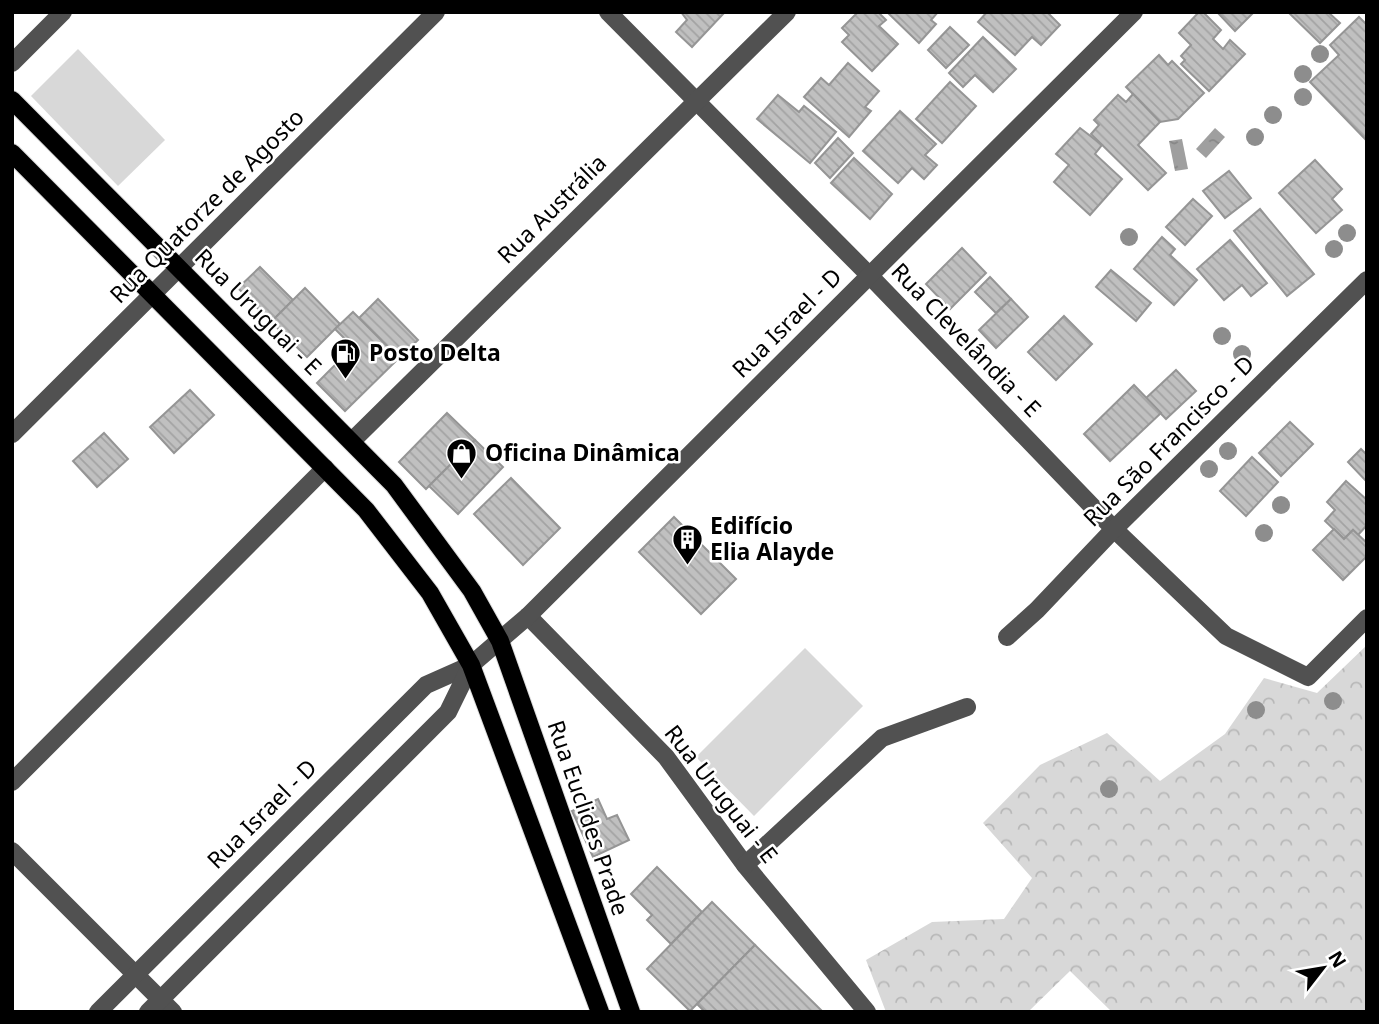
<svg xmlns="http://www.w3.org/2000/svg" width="1379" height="1024" font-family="'Noto Sans',sans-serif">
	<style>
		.forest { fill: url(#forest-crowns) }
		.pitch { fill: #d8d8d8 }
		.water { fill: url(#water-ripples) }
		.building { fill: url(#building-back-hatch); stroke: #959595; stroke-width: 2 }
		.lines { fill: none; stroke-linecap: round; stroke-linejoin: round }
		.major-casing { stroke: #dbdbdb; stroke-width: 20 }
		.minor { stroke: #515151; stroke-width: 18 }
		.major { stroke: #000; stroke-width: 18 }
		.tree { fill: #8d8d8d }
		.labels { text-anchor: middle; stroke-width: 5; stroke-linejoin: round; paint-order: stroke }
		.street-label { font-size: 23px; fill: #000; stroke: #fff }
		.poi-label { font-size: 23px; font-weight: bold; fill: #000; stroke: #fff; text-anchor: start }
	</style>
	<defs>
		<pattern id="forest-crowns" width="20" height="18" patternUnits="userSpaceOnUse" patternTransform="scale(1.75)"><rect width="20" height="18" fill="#d8d8d8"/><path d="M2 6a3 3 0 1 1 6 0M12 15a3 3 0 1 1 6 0" fill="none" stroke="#b8b8b8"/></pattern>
		<pattern id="water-ripples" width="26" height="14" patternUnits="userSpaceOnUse" patternTransform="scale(1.75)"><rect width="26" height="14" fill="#9f9f9f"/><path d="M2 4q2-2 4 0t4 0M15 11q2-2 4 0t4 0" fill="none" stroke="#878787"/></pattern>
		<pattern id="building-back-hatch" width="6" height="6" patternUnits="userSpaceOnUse" patternTransform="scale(1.75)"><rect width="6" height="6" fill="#c0c0c0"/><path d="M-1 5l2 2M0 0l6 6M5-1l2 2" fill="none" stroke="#a3a3a3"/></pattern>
	</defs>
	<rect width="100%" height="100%" fill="#fff"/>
	<polygon class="forest" points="1367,645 1367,1012 1112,1012 1070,971 1028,1012 886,1012 866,960 932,922 1004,919 1032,878 983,823 1040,765 1107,733 1160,781 1225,734 1264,678 1317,693"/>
	<g class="pitch">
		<polygon points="78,49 165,140 118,186 31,96"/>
		<polygon points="805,648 863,706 754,816 696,757"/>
	</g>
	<g class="water">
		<polygon points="1215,128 1225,137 1206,158 1196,149"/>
		<polygon points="1182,139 1188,169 1175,171 1169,141"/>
	</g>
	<g class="building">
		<polygon points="681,12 723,12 724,13 692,47 676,32 687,20"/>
		<polygon points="858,12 878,12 886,20 879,26 898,44 872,71 842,42 849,35 842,28"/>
		<polygon points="887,12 938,12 931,20 936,24 919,43"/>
		<polygon points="987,12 1047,12 1060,25 1041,45 1032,37 1015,55 978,22"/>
		<polygon points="1199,12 1203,12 1221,30 1213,39 1223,49 1230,40 1245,54 1209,91 1181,64 1185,60 1181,56 1191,45 1179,33"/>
		<polygon points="1217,12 1254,12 1235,31"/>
		<polygon points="1288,12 1328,12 1340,23 1320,43"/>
		<polygon points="1359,17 1367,25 1367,141 1310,82 1339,55 1330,45"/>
		<polygon points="950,27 969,45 946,68 928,50"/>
		<polygon points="983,37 1016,69 993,92 975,75 963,87 949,73"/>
		<polygon points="1159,55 1168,65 1172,61 1204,93 1178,119 1160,122 1126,87"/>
		<polygon points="848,63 879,91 865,107 871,111 849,137 804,97 821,78 829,85"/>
		<polygon points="950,82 976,106 942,143 916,119"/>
		<polygon points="1133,94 1160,122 1138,145 1166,173 1148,190 1091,134 1099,125 1094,120 1118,95 1126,102"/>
		<polygon points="778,95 799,112 804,106 836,132 810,163 757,119"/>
		<polygon points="900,111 936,144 925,155 937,165 924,179 912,168 898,183 863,151"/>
		<polygon points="1080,128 1102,145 1095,154 1122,179 1090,215 1054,182 1069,165 1056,154"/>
		<polygon points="838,138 853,153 830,178 815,163"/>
		<polygon points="854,158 892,194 870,219 831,183"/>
		<polygon points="1315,160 1342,189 1332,199 1342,210 1316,233 1279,193"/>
		<polygon points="1229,171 1251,198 1225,218 1203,191"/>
		<polygon points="1193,199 1212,216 1185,245 1166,227"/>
		<polygon points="1260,209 1314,274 1287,296 1234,231"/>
		<polygon points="1162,237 1175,249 1170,255 1197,280 1174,305 1134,269"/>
		<polygon points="1230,240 1267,283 1251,296 1242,285 1224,300 1197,269"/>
		<polygon points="962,248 986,273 950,309 926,284"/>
		<polygon points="260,267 293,300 271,322 238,288"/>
		<polygon points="1111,270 1151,303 1136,321 1096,287"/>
		<polygon points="990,277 1011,299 996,313 975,292"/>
		<polygon points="305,288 340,324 307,357 271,322"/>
		<polygon points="378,299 418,340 399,358 359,318"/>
		<polygon points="1011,299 1028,317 996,348 979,330"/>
		<polygon points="353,312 399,358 345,411 317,383 353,347 335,329"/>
		<polygon points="1064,316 1092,344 1056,380 1028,352"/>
		<polygon points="1176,370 1196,391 1166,419 1146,398"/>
		<polygon points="1134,385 1161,413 1110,461 1084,434"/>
		<polygon points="190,390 214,415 174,453 150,427"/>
		<polygon points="447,413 475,440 426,489 399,462"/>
		<polygon points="1290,422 1313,444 1281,476 1259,453"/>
		<polygon points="104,433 128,459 97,487 73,461"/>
		<polygon points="475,440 503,467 458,514 429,486"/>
		<polygon points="1361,449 1367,455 1367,482 1348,462"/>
		<polygon points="1252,457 1278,482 1246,516 1220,491"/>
		<polygon points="511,478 560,528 523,565 474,514"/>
		<polygon points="1346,481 1367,500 1367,525 1358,535 1353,530 1344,539 1325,521 1335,510 1327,502"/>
		<polygon points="674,517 736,579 701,614 639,552"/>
		<polygon points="1334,529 1344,539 1353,530 1367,543 1367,556 1343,580 1313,550"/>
		<polygon points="598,799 607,819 617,815 629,840 593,857 572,811"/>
		<polygon points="657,867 702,912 671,944 647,920 652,915 631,894"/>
		<polygon points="712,902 755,945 690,1011 647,969"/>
		<polygon points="755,945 823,1012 705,1012 697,1004"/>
	</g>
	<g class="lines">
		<defs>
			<g id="major">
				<polyline points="12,100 394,485 472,591 500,641 631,1012"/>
				<polyline points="12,153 366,510 430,593 471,665 600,1012"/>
			</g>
		</defs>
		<use href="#major" class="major-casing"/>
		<g class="minor">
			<polyline points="608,12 870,276 1114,529 1226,636 1308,677 1367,618"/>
			<polyline points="12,63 63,12"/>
			<polyline points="12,434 436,12"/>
			<polyline points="352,441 787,12"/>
			<polyline points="528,616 666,757 745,865 867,1012"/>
			<polyline points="1007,637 1037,610 1114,529 1367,280"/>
			<polyline points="12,782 325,468"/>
			<polyline points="12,851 173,1012"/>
			<polyline points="745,865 882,738 967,707"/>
			<polyline points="98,1012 426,685 471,665 528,616 1134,12"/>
			<polyline points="148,1012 448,712 471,665"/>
		</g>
		<use href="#major" class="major"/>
	</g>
	<g class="tree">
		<circle cx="1320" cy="54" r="9"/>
		<circle cx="1303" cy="74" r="9"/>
		<circle cx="1303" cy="97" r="9"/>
		<circle cx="1273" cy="115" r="9"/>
		<circle cx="1255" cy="137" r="9"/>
		<circle cx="1347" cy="233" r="9"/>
		<circle cx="1129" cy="237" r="9"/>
		<circle cx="1334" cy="249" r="9"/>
		<circle cx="1222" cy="336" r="9"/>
		<circle cx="1242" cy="354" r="9"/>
		<circle cx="1228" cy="451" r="9"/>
		<circle cx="1209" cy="469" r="9"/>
		<circle cx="1281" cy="505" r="9"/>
		<circle cx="1264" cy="533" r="9"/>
		<circle cx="1333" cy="701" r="9"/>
		<circle cx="1256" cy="710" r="9"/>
		<circle cx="1109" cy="789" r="9"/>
	</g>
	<defs>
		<symbol id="fuel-pin" viewBox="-11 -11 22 30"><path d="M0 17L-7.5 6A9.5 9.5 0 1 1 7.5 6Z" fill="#000" stroke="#fff"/><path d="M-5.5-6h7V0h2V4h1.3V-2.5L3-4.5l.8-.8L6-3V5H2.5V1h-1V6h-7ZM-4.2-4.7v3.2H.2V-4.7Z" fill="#fff"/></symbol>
		<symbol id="shop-pin" viewBox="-11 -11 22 30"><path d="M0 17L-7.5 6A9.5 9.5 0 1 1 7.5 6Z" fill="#000" stroke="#fff"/><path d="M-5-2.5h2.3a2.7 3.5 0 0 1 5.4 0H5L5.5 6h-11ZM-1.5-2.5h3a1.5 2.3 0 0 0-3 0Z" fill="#fff"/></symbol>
		<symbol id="building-pin" viewBox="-11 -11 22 30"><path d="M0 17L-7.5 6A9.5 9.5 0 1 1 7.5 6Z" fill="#000" stroke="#fff"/><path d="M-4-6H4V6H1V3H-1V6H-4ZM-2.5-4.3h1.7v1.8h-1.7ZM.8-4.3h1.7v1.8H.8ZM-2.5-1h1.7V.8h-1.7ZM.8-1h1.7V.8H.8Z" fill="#fff"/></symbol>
	</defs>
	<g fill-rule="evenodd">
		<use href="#fuel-pin" x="328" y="336" width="35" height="47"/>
		<use href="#shop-pin" x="444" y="436" width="35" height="47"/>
		<use href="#building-pin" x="670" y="522" width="35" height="47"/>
	</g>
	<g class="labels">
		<g class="street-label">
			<text transform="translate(207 206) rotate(-45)" y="8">Rua Quatorze de Agosto</text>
			<text transform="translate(552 209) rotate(-45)" y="8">Rua Austrália</text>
			<text transform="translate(258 312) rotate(45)" y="8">Rua Uruguai - E</text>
			<text transform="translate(787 323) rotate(-45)" y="8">Rua Israel - D</text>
			<text transform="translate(966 340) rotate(46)" y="8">Rua Clevelândia - E</text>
			<text transform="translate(1169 441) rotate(-45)" y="8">Rua São Francisco - D</text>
			<text transform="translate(721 794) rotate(52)" y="8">Rua Uruguai - E</text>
			<text transform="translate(262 814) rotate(-45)" y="8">Rua Israel - D</text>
			<text transform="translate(588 818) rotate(71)" y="8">Rua Euclides Prade</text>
		</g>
		<g class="poi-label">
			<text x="369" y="361">Posto Delta</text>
			<text x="485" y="461">Oficina Dinâmica</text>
			<text x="710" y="534">Edifício<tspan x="710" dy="26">Elia Alayde</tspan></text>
		</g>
	</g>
	<rect width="1379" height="1024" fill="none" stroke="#000000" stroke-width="28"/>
	<g transform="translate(1323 968) rotate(59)" stroke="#ffffff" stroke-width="5" paint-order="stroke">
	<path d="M0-5L12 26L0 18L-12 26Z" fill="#000000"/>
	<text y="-10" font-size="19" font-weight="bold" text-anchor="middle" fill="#000000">N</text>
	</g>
</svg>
